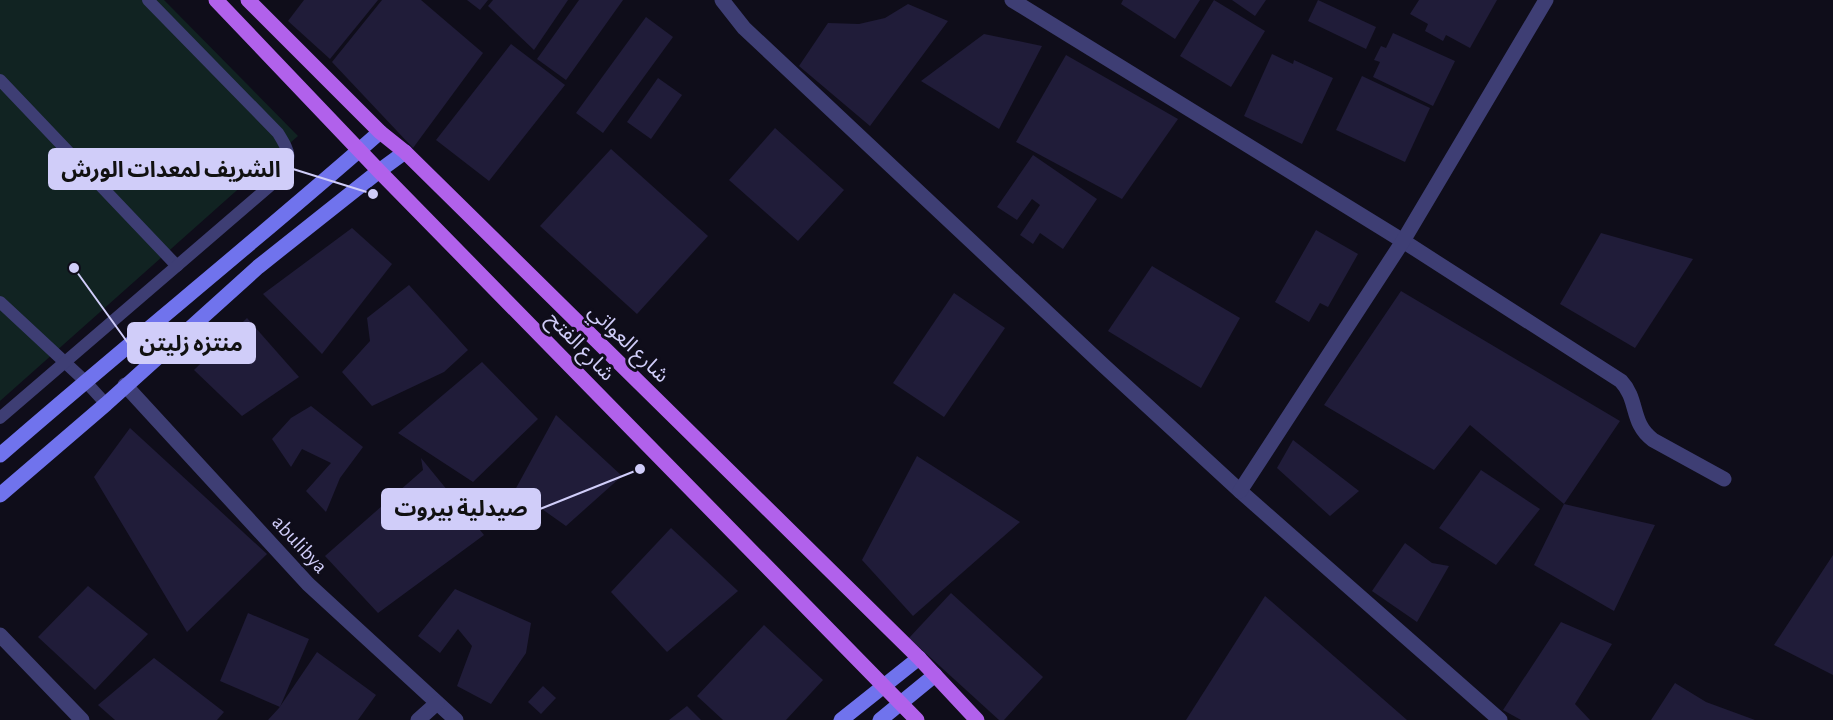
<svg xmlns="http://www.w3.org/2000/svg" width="1833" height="720" font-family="'Alegreya Sans','Noto Sans Arabic',sans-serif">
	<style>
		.green { fill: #112322 }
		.building { fill: #201c39 }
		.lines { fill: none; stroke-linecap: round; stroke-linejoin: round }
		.lane { stroke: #3e3e74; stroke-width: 12 }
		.street { stroke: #3e3e74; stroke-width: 15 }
		.secondary { stroke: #7073ed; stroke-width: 15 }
		.primary { stroke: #b161eb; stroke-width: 15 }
		.labels { text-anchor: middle; stroke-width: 6; stroke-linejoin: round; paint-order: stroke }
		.street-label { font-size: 21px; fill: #d0cdf9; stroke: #0f0d1a }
		.leader { fill: none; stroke: #d0cdf9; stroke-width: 2 }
		.callout-dot { fill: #d0cdf9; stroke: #0f0d1a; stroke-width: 2 }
		.callout { fill: #d0cdf9; stroke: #d0cdf9; stroke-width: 2 }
		.callout-label { font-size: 22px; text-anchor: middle; font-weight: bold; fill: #111 }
	</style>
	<rect width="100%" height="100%" fill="#0f0d1a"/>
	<polygon class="green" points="0,0 164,0 298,136 0,401"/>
	<g class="building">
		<polygon points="304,0 378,0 330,59 288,21"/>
		<polygon points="382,0 421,0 483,53 413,148 332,62"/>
		<polygon points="467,0 488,0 480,10"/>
		<polygon points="493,0 568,0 534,50 488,6"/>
		<polygon points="579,0 623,0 566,80 537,59"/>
		<polygon points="1123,0 1200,0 1175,39 1121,4"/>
		<polygon points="1214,0 1265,31 1231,87 1180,56"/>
		<polygon points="1232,0 1266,0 1255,16"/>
		<polygon points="1318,0 1376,27 1366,49 1308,21"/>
		<polygon points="1419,0 1497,0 1470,48 1446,35 1443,41 1425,31 1428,24 1410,14"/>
		<polygon points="908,4 948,21 870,126 799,66 828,23 859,24 885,18"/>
		<polygon points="646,17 673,37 603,133 576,113"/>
		<polygon points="1393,33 1455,61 1433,106 1373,77 1380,62 1374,60 1381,46 1386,48"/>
		<polygon points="984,34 1042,46 999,129 921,81"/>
		<polygon points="511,44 565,85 489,181 436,140"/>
		<polygon points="1272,54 1293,64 1294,60 1333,78 1302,144 1244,116"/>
		<polygon points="1066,55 1178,119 1122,199 1016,142"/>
		<polygon points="1362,76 1430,108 1405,162 1336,130"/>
		<polygon points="658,78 682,95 651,139 627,122"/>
		<polygon points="775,128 844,190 798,241 729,180"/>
		<polygon points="611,149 708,236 637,314 540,226"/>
		<polygon points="1033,155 1097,199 1063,249 1040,233 1033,244 1020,235 1040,205 1032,199 1017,220 997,207"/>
		<polygon points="352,228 392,264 322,354 263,294"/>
		<polygon points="1316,230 1358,254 1328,307 1320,303 1309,322 1275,302"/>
		<polygon points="1601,233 1693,259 1635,348 1560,304"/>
		<polygon points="1152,266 1240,318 1201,388 1108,331"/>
		<polygon points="409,285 468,350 444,372 372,406 342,372 370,341 367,318"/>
		<polygon points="1401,291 1620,421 1564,504 1655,525 1614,611 1534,565 1564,504 1470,425 1434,470 1324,405"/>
		<polygon points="954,293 1005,328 944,417 893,383"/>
		<polygon points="247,318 299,377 242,416 194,370"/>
		<polygon points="482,362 538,419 473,482 398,433"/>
		<polygon points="311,406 363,447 340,478 326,512 306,491 331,463 302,449 291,467 272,439 291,418"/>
		<polygon points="556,415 622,476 566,526 515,490"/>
		<polygon points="130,428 267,554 187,632 94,477"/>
		<polygon points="1293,440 1359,491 1330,516 1277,468"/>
		<polygon points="917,456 1020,522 913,616 862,560"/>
		<polygon points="421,458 484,535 378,613 325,556 423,470"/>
		<polygon points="1481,470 1540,509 1496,565 1439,528"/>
		<polygon points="671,528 738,591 667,652 611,592"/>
		<polygon points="1405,543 1432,563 1449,566 1417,622 1372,591"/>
		<polygon points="1833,555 1833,675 1774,645"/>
		<polygon points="88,586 148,634 95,690 38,637"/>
		<polygon points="455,589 531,623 526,653 491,704 457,686 472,646 458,629 440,653 418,636"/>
		<polygon points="951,593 1043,677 1004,720 999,720 909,638"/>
		<polygon points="1265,596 1407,720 1186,720"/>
		<polygon points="248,613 309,639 280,707 220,681"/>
		<polygon points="1561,622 1612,644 1575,704 1590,720 1521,720 1503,710"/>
		<polygon points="764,625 823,680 786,720 723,720 697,696"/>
		<polygon points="317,652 376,695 358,720 268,720 279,708"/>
		<polygon points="154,658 224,712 217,720 115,720 98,705"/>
		<polygon points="1675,683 1706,702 1755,720 1651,720"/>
		<polygon points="543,686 556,698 541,714 528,702"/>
		<polygon points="687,706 701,720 669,720"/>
	</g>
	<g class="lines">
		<g class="lane">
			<polyline points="0,80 177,266"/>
			<polyline points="0,302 85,381 106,404"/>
			<path d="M0 418 278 179C293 158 291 154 278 133L148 0"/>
		</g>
		<g class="street">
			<polyline points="722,0 744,28 1102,364 1240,491 1500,720"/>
			<path d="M1012 0 1403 241 1621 381C1639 400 1630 423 1653 440L1724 479"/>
			<polyline points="125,385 308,584 456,720"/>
			<polyline points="1240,491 1403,241 1546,0"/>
			<polyline points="0,635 82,720"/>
			<polyline points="418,720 437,703"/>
		</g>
		<g class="secondary">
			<path d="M0 455C125 346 255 242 380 132"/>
			<polyline points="0,495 106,404 258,267 379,171 405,152"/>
			<polyline points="841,720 919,658"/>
			<polyline points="880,720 935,675"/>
		</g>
		<g class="primary">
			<polyline points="216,0 379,171 917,720"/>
			<polyline points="248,0 380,132 405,152 919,658 977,720"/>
		</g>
	</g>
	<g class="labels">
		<g class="street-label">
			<text transform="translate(629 343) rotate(44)" y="7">شارع العواتي</text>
			<text transform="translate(581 346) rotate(46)" y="7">شارع الفتح</text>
			<text transform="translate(300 544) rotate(47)" y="7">abulibya</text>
		</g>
	</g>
	<path class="leader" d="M373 194L293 169M74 268L128 343M640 469L540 509"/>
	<g class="callout-dot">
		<circle cx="373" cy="194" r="6"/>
		<circle cx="74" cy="268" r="6"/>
		<circle cx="640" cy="469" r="6"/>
	</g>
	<g class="callout">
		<rect x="49" y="149" width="244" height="40" rx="6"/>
		<rect x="128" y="323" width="127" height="40" rx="6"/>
		<rect x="382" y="489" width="158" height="40" rx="6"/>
	</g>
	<g class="callout-label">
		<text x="171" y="177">الشريف لمعدات الورش</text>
		<text x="191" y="351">منتزه زليتن</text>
		<text x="461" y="516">صيدلية بيروت</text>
	</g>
</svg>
